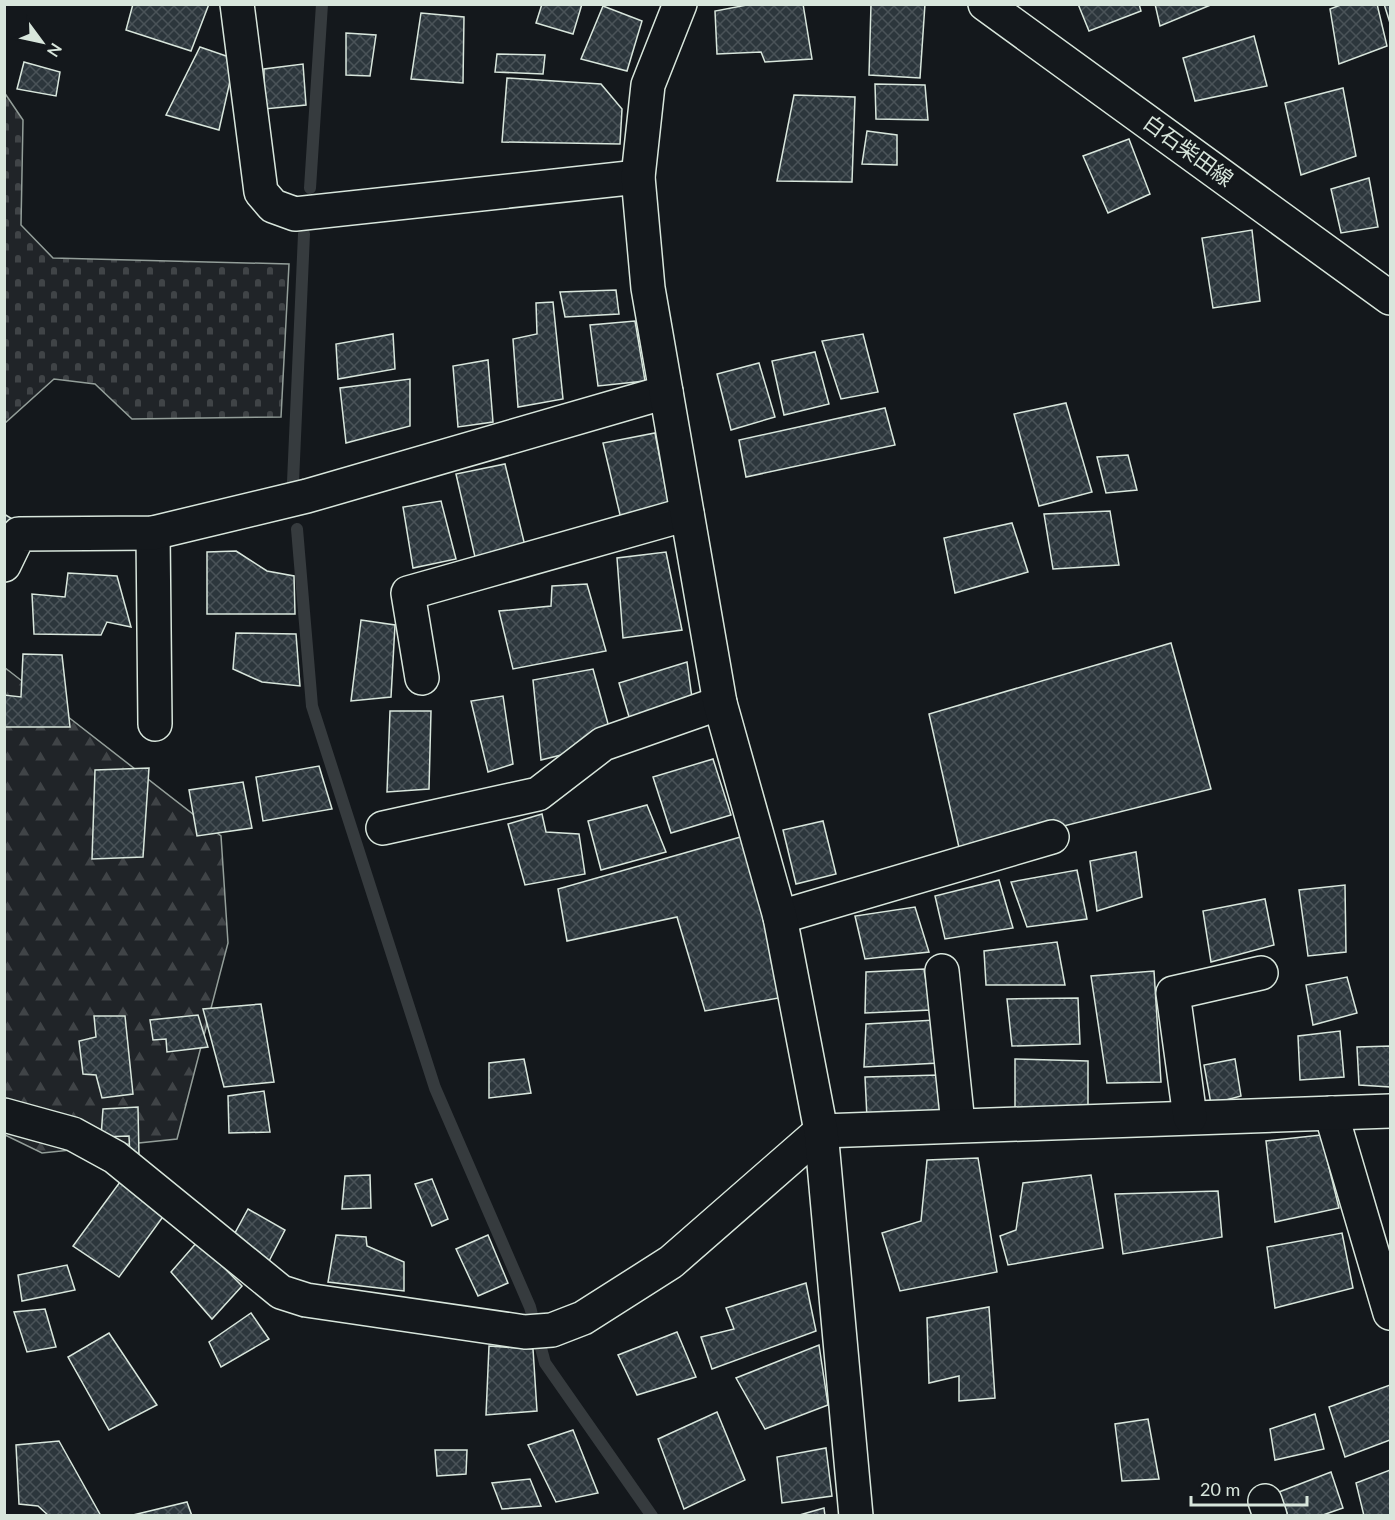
<svg xmlns="http://www.w3.org/2000/svg" width="1395" height="1520" font-family="Lato,'Noto Sans JP',sans-serif">
	<style>
		.forest { fill: url(#forest-firs); stroke: #939e99; stroke-width: 1.5 }
		.cemetery { fill: url(#cemetery-stones); stroke: #939e99; stroke-width: 1.5 }
		.lines { fill: none; stroke-linecap: round; stroke-linejoin: round }
		.stream { stroke: #363b3e; stroke-width: 12 }
		.building { fill: url(#building-cross-hatch); stroke: #d8e6dc; stroke-width: 1.5 }
		.street-casing { stroke: #d8e6dc; stroke-width: 36 }
		.secondary-casing { stroke: #d8e6dc; stroke-width: 36 }
		.primary-casing { stroke: #d8e6dc; stroke-width: 36 }
		.street { stroke: #14181c; stroke-width: 33 }
		.secondary { stroke: #14181c; stroke-width: 33 }
		.primary { stroke: #14181c; stroke-width: 33 }
		.labels { text-anchor: middle; stroke-width: 4.5; stroke-linejoin: round; paint-order: stroke }
		.street-label { font-size: 21px; fill: #d8e6dc; stroke: #14181c }
	</style>
	<defs>
		<pattern id="forest-firs" width="22" height="20" patternUnits="userSpaceOnUse" patternTransform="scale(1.5)"><rect width="22" height="20" fill="#202428"/><path d="M5 1l3.5 6h-7zM16 11l3.5 6h-7z" fill="#404447"/></pattern>
		<pattern id="cemetery-stones" width="16" height="16" patternUnits="userSpaceOnUse" patternTransform="scale(1.5)"><rect width="16" height="16" fill="#202428"/><path d="M2 7V4a2 2 0 0 1 4 0v3zM10 15v-3a2 2 0 0 1 4 0v3z" fill="#404447"/></pattern>
		<pattern id="building-cross-hatch" width="8" height="8" patternUnits="userSpaceOnUse" patternTransform="scale(1.5)"><rect width="8" height="8" fill="#2c363c"/><path d="M0 0l8 8M0 8l8-8" fill="none" stroke="#4a5358"/></pattern>
	</defs>
	<rect width="100%" height="100%" fill="#14181c"/>
	<polygon class="forest" points="4,667 221,836 228,943 177,1139 42,1153 5,1135"/>
	<polygon class="cemetery" points="4,92 23,120 21,225 53,258 289,264 281,417 132,419 95,384 54,379 5,423"/>
	<g class="lines">
		<g class="stream">
			<polyline points="310,188 322,4"/>
			<polyline points="293,482 304,234"/>
			<polyline points="297,529 312,706 435,1088 530,1307 545,1363 652,1516"/>
		</g>
	</g>
	<g class="building">
		<polygon points="133,4 209,4 191,51 126,30"/>
		<polygon points="542,4 582,4 573,34 536,23"/>
		<polygon points="752,4 803,4 812,59 765,62 761,52 717,54 715,11"/>
		<polygon points="871,4 925,4 920,78 869,75"/>
		<polygon points="1078,4 1139,4 1141,11 1089,31"/>
		<polygon points="1155,4 1213,4 1160,26"/>
		<polygon points="1343,4 1377,4 1387,46 1339,64 1330,9"/>
		<polygon points="1384,4 1390,4 1390,23"/>
		<polygon points="603,6 642,21 627,71 581,59"/>
		<polygon points="421,13 464,17 463,83 411,79"/>
		<polygon points="346,33 376,35 370,76 346,75"/>
		<polygon points="1254,36 1267,86 1195,101 1183,58"/>
		<polygon points="200,47 235,59 219,130 166,115"/>
		<polygon points="497,54 545,55 543,74 495,72"/>
		<polygon points="24,62 60,72 56,96 17,89"/>
		<polygon points="303,64 306,105 264,109 264,69"/>
		<polygon points="507,78 601,84 622,109 620,144 502,142"/>
		<polygon points="875,84 925,85 928,120 876,119"/>
		<polygon points="1343,88 1356,156 1301,175 1285,103"/>
		<polygon points="794,95 855,97 852,182 777,181"/>
		<polygon points="867,131 897,135 897,165 862,164"/>
		<polygon points="1129,139 1150,194 1108,213 1083,156"/>
		<polygon points="1369,178 1378,227 1341,233 1331,189"/>
		<polygon points="1252,230 1260,301 1213,308 1202,238"/>
		<polygon points="616,290 619,314 565,317 560,292"/>
		<polygon points="553,302 563,399 518,407 513,339 537,334 536,303"/>
		<polygon points="635,321 645,381 598,386 590,325"/>
		<polygon points="393,334 395,369 338,379 336,344"/>
		<polygon points="863,334 878,392 841,399 822,341"/>
		<polygon points="815,352 829,404 784,415 772,361"/>
		<polygon points="488,360 493,422 458,427 453,366"/>
		<polygon points="759,363 775,417 731,430 717,374"/>
		<polygon points="410,379 410,426 346,443 340,388"/>
		<polygon points="1066,403 1092,492 1039,506 1014,414"/>
		<polygon points="885,408 895,445 746,477 739,440"/>
		<polygon points="655,433 670,510 621,519 603,443"/>
		<polygon points="1128,455 1137,490 1106,493 1097,457"/>
		<polygon points="505,464 526,550 475,557 456,474"/>
		<polygon points="441,501 456,559 413,568 403,507"/>
		<polygon points="1110,511 1119,565 1053,569 1044,514"/>
		<polygon points="4,514 14,520 4,541"/>
		<polygon points="1012,523 1028,572 955,593 944,538"/>
		<polygon points="236,551 267,571 294,576 295,614 207,614 207,552"/>
		<polygon points="666,552 682,630 623,638 617,558"/>
		<polygon points="68,573 117,576 131,627 107,622 101,635 34,634 32,594 65,597"/>
		<polygon points="587,584 606,651 513,669 499,611 551,606 552,586"/>
		<polygon points="361,620 395,625 391,697 351,701"/>
		<polygon points="236,633 296,634 300,686 262,682 233,669"/>
		<polygon points="1171,643 1211,789 960,852 929,714"/>
		<polygon points="23,654 62,655 70,727 4,727 4,695 21,697"/>
		<polygon points="687,662 693,705 632,727 619,683"/>
		<polygon points="593,669 610,731 577,751 541,760 533,680"/>
		<polygon points="503,696 513,764 488,772 471,701"/>
		<polygon points="390,711 431,711 429,789 387,792"/>
		<polygon points="713,759 731,815 671,833 653,777"/>
		<polygon points="319,766 332,809 263,821 256,777"/>
		<polygon points="149,768 143,857 92,859 95,770"/>
		<polygon points="243,782 252,828 197,836 189,790"/>
		<polygon points="647,805 666,852 601,870 588,821"/>
		<polygon points="542,814 546,832 579,834 585,874 525,885 508,824"/>
		<polygon points="823,821 836,874 796,884 783,830"/>
		<polygon points="744,836 784,997 705,1011 677,917 567,941 558,889"/>
		<polygon points="1136,852 1142,897 1097,911 1090,861"/>
		<polygon points="1077,870 1087,919 1027,927 1011,882"/>
		<polygon points="999,880 1013,928 945,939 935,896"/>
		<polygon points="1345,885 1346,952 1308,956 1299,890"/>
		<polygon points="1265,899 1274,945 1211,962 1203,911"/>
		<polygon points="915,907 929,952 865,959 855,916"/>
		<polygon points="1057,942 1065,985 986,985 984,951"/>
		<polygon points="924,969 931,1010 865,1013 866,972"/>
		<polygon points="1154,971 1161,1082 1107,1083 1091,976"/>
		<polygon points="1347,977 1357,1013 1313,1025 1306,985"/>
		<polygon points="1078,998 1080,1044 1012,1046 1007,999"/>
		<polygon points="261,1004 274,1082 224,1087 203,1009"/>
		<polygon points="198,1015 208,1047 167,1052 166,1039 153,1040 150,1020"/>
		<polygon points="94,1016 125,1016 133,1094 102,1098 96,1075 83,1074 79,1041 96,1037"/>
		<polygon points="935,1020 939,1063 864,1067 866,1024"/>
		<polygon points="1340,1031 1344,1077 1300,1080 1298,1036"/>
		<polygon points="1390,1046 1390,1090 1390,1087 1359,1085 1357,1047"/>
		<polygon points="524,1059 531,1093 489,1098 489,1063"/>
		<polygon points="1015,1059 1088,1061 1088,1111 1015,1111"/>
		<polygon points="1235,1059 1241,1096 1211,1104 1204,1065"/>
		<polygon points="939,1075 943,1115 867,1118 865,1077"/>
		<polygon points="264,1091 270,1132 229,1133 228,1096"/>
		<polygon points="138,1107 139,1157 130,1157 129,1136 101,1137 103,1109"/>
		<polygon points="1321,1135 1339,1208 1275,1222 1266,1141"/>
		<polygon points="978,1158 997,1272 900,1291 882,1233 921,1221 927,1160"/>
		<polygon points="370,1175 371,1208 342,1209 345,1176"/>
		<polygon points="1091,1175 1103,1248 1008,1265 1000,1236 1016,1230 1023,1183"/>
		<polygon points="432,1179 448,1219 432,1226 415,1184"/>
		<polygon points="120,1182 165,1214 119,1277 73,1246"/>
		<polygon points="1218,1191 1222,1237 1123,1254 1115,1194"/>
		<polygon points="248,1209 285,1230 267,1265 230,1242"/>
		<polygon points="1342,1233 1353,1288 1275,1308 1267,1247"/>
		<polygon points="336,1235 366,1237 367,1246 404,1262 404,1291 328,1282"/>
		<polygon points="488,1235 508,1283 478,1296 456,1249"/>
		<polygon points="198,1241 242,1286 212,1319 171,1272"/>
		<polygon points="67,1265 75,1290 22,1301 18,1275"/>
		<polygon points="806,1283 816,1331 712,1369 701,1337 734,1329 726,1308"/>
		<polygon points="989,1307 995,1398 959,1401 959,1376 929,1383 927,1318"/>
		<polygon points="45,1309 56,1347 27,1352 14,1312"/>
		<polygon points="251,1313 269,1339 221,1367 209,1342"/>
		<polygon points="677,1332 696,1377 637,1395 618,1355"/>
		<polygon points="109,1333 157,1405 109,1430 68,1357"/>
		<polygon points="819,1345 828,1405 765,1429 736,1378"/>
		<polygon points="489,1346 533,1349 537,1411 486,1415"/>
		<polygon points="1390,1385 1390,1440 1345,1457 1329,1407"/>
		<polygon points="717,1412 745,1480 684,1509 658,1439"/>
		<polygon points="1315,1414 1324,1449 1275,1460 1270,1429"/>
		<polygon points="1148,1419 1159,1479 1122,1481 1115,1424"/>
		<polygon points="573,1430 598,1493 556,1502 528,1445"/>
		<polygon points="59,1441 101,1516 49,1516 38,1506 19,1504 16,1445"/>
		<polygon points="826,1448 832,1496 782,1503 777,1457"/>
		<polygon points="435,1450 467,1450 466,1474 437,1476"/>
		<polygon points="1390,1470 1390,1515 1364,1516 1356,1483"/>
		<polygon points="1331,1472 1343,1508 1320,1516 1288,1516 1279,1492"/>
		<polygon points="530,1479 541,1506 502,1509 492,1483"/>
		<polygon points="187,1502 192,1516 133,1515"/>
		<polygon points="824,1508 825,1516 796,1516"/>
	</g>
	<g class="lines">
		<defs>
			<g id="street">
				<polyline points="237,4 261,192 273,206 295,214 638,177"/>
				<polyline points="153,533 155,724"/>
				<polyline points="4,565 19,534 153,533 307,496 666,392"/>
				<polyline points="422,678 408,593 687,514"/>
				<polyline points="383,828 538,794 603,744 720,703"/>
				<polyline points="780,917 1052,837"/>
				<polyline points="942,971 958,1124"/>
				<polyline points="1331,1113 1390,1313"/>
				<polyline points="4,1115 73,1134 115,1157 281,1292 306,1300 525,1332 552,1330 583,1318 671,1262 821,1131 1390,1111"/>
				<polyline points="1190,1117 1173,993 1261,973"/>
				<polyline points="1265,1501 1270,1516"/>
			</g>
			<polyline id="secondary" points="680,4 648,85 638,177 648,288 720,703 780,917 821,1131 856,1516"/>
			<polyline id="primary" points="985,4 1390,298"/>
		</defs>
		<use href="#street" class="street-casing"/>
		<use href="#secondary" class="secondary-casing"/>
		<use href="#primary" class="primary-casing"/>
		<use href="#street" class="street"/>
		<use href="#secondary" class="secondary"/>
		<use href="#primary" class="primary"/>
	</g>
	<g class="labels">
		<g class="street-label">
			<text transform="translate(1188 151) rotate(36)" y="7">白石柴田線</text>
		</g>
	</g>
	<rect width="1395" height="1520" fill="none" stroke="#d8e6dc" stroke-width="12"/>
	<g transform="translate(42 42) rotate(123)" stroke="#14181c" stroke-width="4.5" paint-order="stroke">
	<path d="M0-4.5L10 22L0 15L-10 22Z" fill="#d8e6dc"/>
	<text y="-9" font-size="16" font-weight="bold" text-anchor="middle" fill="#d8e6dc">N</text>
	</g>
	<path d="M1191 1496v9h116v-9" fill="none" stroke="#d8e6dc" stroke-width="3"/>
	<text x="1200" y="1496" font-size="18" fill="#d8e6dc" stroke="#14181c" stroke-width="4.5" paint-order="stroke">20 m</text>
</svg>
